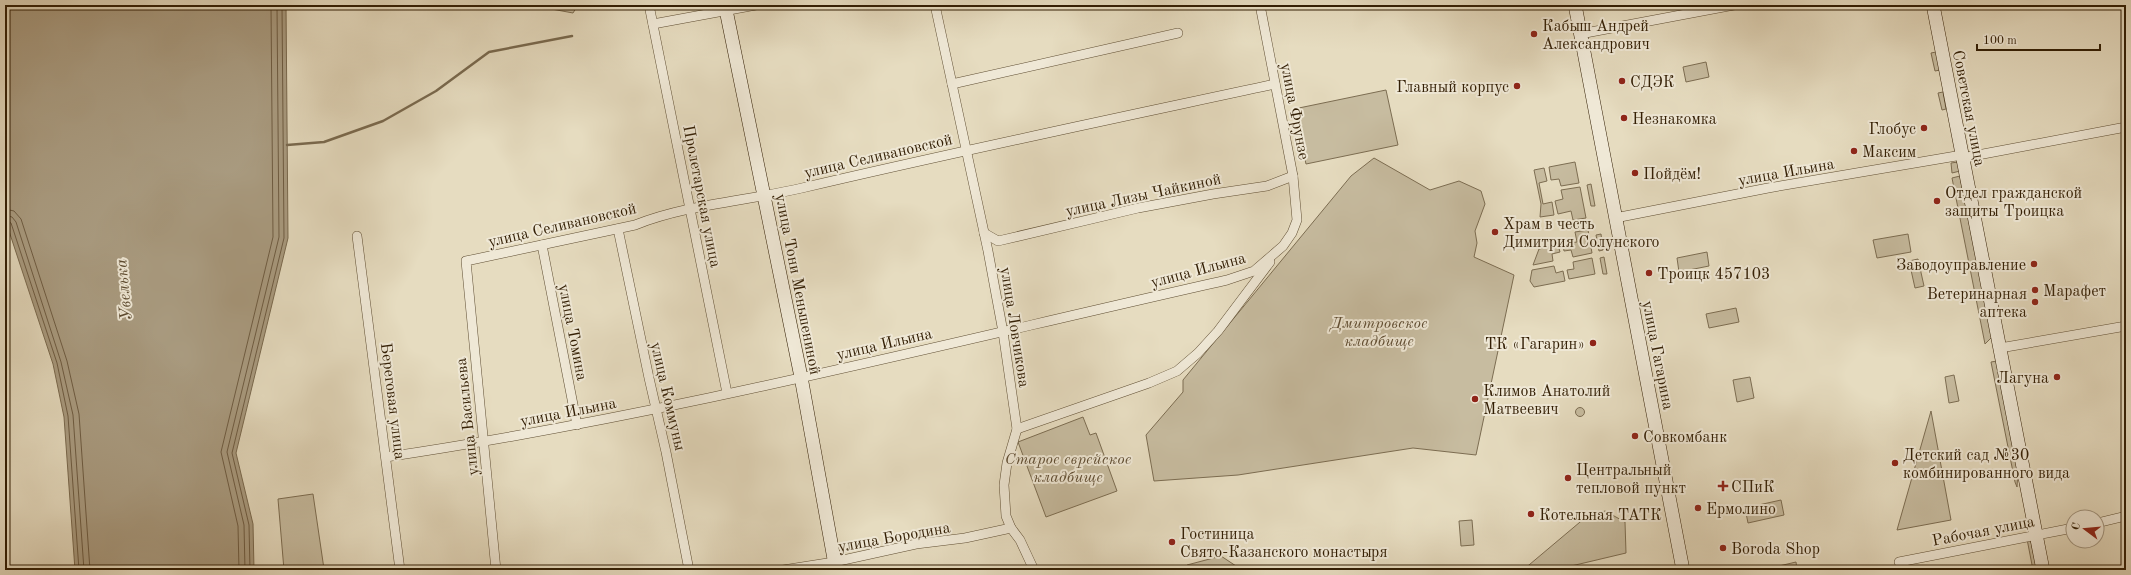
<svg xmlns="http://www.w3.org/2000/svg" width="2131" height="575" font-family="'Old Standard TT',serif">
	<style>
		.green { fill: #c7bca0; stroke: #7c6d52 }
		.water { fill: #a99b80; stroke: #79694e }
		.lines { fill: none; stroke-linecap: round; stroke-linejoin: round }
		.shore { stroke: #6e5c42; stroke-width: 1 }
		.stream { stroke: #79694e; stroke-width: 2.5 }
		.street-casing { stroke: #5f4e33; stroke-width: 10 }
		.secondary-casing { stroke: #321e04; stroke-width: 14 }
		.street { stroke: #efe8d6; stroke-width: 9 }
		.secondary { stroke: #efe8d6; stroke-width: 13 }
		.poi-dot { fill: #8f2418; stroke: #efe8d6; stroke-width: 1.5 }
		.labels { text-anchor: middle; stroke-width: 4; stroke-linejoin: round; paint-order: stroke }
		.poi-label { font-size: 16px; fill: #321e04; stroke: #efe8d6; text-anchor: start }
		.street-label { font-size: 16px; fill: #321e04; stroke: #efe8d6 }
		.park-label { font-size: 16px; font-style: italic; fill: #5f4d33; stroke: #efe8d6 }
		.water-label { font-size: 17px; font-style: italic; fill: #5c4a2f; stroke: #efe8d6 }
	</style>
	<rect width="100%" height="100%" fill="#e6dcc0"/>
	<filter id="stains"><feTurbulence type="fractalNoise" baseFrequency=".005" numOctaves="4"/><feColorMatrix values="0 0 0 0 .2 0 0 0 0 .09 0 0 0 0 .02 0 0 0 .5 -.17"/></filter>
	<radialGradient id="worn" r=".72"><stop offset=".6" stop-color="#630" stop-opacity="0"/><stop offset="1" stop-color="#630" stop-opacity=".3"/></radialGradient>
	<g class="green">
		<polygon points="530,5 578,5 573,13"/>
		<polygon points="1936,52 1940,70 1935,71 1931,53"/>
		<polygon points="1706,62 1709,77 1686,82 1683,67"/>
		<polygon points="1386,90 1398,145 1306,164 1294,109"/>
		<polygon points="1943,92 1946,109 1942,110 1938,93"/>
		<polygon points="1374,158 1430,190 1459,181 1481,191 1485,204 1475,231 1477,243 1474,257 1514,275 1476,455 1413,448 1238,475 1154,481 1146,435 1183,392 1183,380 1351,176"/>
		<polygon points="1575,162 1579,183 1561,186 1559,179 1551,180 1549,167"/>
		<polygon points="1958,162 1960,171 1952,173 1951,163"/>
		<polygon points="1544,168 1547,181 1539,183 1543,204 1552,202 1554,215 1540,217 1541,204 1534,170"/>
		<polygon points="1960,176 1992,337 1985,344 1952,178"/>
		<polygon points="1591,184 1595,206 1591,206 1587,185"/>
		<polygon points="1580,187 1586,218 1573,220 1571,211 1558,214 1555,201 1563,199 1561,190"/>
		<polygon points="1588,230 1592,253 1573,257 1571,250 1564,251 1563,244 1577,242 1575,232"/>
		<polygon points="1601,234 1603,250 1599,251 1596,235"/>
		<polygon points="1908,234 1911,252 1877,258 1873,240"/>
		<polygon points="1558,245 1560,252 1552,254 1553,261 1533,265 1539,249"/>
		<polygon points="1707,252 1709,266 1679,272 1677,258"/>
		<polygon points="1604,257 1607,274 1603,274 1600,258"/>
		<polygon points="1592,258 1595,274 1569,279 1567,270 1574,269 1573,262"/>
		<polygon points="1918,259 1924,286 1915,288 1909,261"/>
		<polygon points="1554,266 1556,273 1563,271 1565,281 1534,287 1530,281 1532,270"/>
		<polygon points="1736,308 1739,322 1709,328 1706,314"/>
		<polygon points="1997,361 2018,469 2017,487 2015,482 1991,362"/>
		<polygon points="1954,375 1959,401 1949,403 1945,377"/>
		<polygon points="1750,377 1754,398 1737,402 1733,380"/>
		<circle cx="1580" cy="412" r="4.5"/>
		<polygon points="1931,411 1951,520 1897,530"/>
		<polygon points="1083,417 1090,435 1096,433 1117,491 1046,517 1018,442"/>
		<polygon points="313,494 324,569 284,570 278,499"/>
		<polygon points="1781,500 1784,515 1748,523 1745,508"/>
		<polygon points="1605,511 1625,522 1626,553 1567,567 1523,570 1586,517"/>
		<polygon points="1472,520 1474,545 1461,546 1459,521"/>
		<polygon points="2027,539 2031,541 2037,570 2033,570"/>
		<polygon points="1221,556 1242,570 1185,570 1187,565"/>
		<polygon points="1796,562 1797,570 1762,570"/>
	</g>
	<polygon class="water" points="5,5 286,5 288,238 236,453 253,524 254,570 75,570 64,417 53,364 5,219"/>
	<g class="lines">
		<g class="shore">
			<polyline points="5,209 14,211 21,219 67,361 79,414 90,570"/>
			<polyline points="5,215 12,217 16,222 61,362 73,415 84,570"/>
			<polyline points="5,220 11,223 57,363 68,416 79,570"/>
			<polyline points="239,570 238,526 221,452 273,237 271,5"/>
			<polyline points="245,570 244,525 227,452 279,237 277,5"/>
			<polyline points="250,570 249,525 232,453 284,238 282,5"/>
		</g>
		<polyline class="stream" points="287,145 324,142 383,121 436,91 489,52 572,36"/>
		<defs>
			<g id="street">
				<polyline points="649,5 727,393"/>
				<polyline points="935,5 988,251 1003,332 1017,429 1007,463 1004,485 1006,516 1011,528 1020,540 1034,570"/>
				<polyline points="653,24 756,5"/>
				<polyline points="1580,34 1734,5"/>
				<polyline points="952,84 1178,33"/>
				<polyline points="1962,158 2126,127"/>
				<polyline points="1615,218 1768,188 1962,155"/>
				<polyline points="618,229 649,378 666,452 689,570"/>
				<polyline points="984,233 998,241 1138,208 1213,194 1267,186 1293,176"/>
				<polyline points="357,236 400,570"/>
				<polyline points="542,245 577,425"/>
				<polyline points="2000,348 2126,326"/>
				<polyline points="1017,429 1149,383 1177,371 1198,353 1218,331 1270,262"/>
				<path d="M386 457C669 415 947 343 1227 280L1254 271 1283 246 1292 233 1297 220 1293 176 1260 5"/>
				<polyline points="2097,523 2126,516"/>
				<polyline points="1899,562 2073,528"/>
				<path d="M496 570 466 261 635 225C688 204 747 201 802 188 959 151 1117 118 1275 84"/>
				<polyline points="783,570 834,562 916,544 965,538 1011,528"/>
			</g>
			<g id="secondary">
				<polyline points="725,5 801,377 836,570"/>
				<polyline points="1575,5 1683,570"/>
				<polyline points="1933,5 2043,570"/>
			</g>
		</defs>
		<use href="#street" class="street-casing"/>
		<use href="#secondary" class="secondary-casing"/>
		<use href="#street" class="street"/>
		<use href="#secondary" class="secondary"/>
	</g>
	<g class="poi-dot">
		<circle cx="1534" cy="34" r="4"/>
		<circle cx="1622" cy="81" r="4"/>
		<circle cx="1517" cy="86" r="4"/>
		<circle cx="1624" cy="118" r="4"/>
		<circle cx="1924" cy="128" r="4"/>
		<circle cx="1854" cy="151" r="4"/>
		<circle cx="1635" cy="173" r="4"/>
		<circle cx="1937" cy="201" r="4"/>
		<circle cx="1495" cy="232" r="4"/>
		<circle cx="2034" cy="264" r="4"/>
		<circle cx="1649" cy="273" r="4"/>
		<circle cx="2035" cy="290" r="4"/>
		<circle cx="2035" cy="302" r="4"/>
		<circle cx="1593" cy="343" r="4"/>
		<circle cx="2057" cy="377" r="4"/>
		<circle cx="1475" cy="399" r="4"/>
		<circle cx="1635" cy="436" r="4"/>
		<circle cx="1895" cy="463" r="4"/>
		<circle cx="1568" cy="478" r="4"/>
		<path d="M1721 480h4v4h4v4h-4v4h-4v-4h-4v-4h4z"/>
		<circle cx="1698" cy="508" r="4"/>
		<circle cx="1531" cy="514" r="4"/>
		<circle cx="1172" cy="542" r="4"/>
		<circle cx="1723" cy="548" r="4"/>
	</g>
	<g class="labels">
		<g class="poi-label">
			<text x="1542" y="31">Кабыш Андрей<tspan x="1542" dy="18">Александрович</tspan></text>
			<text x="1630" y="87">СДЭК</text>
			<text x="1509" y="92" text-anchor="end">Главный корпус</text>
			<text x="1632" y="124">Незнакомка</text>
			<text x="1916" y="134" text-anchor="end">Глобус</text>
			<text x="1862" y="157">Максим</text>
			<text x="1643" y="179">Пойдём!</text>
			<text x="1945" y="198">Отдел гражданской<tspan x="1945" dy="18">защиты Троицка</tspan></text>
			<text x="1503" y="229">Храм в честь<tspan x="1503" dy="18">Димитрия Солунского</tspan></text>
			<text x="2026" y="270" text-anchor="end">Заводоуправление</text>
			<text x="1657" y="279">Троицк 457103</text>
			<text x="2043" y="296">Марафет</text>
			<text x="2027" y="299" text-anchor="end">Ветеринарная<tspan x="2027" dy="18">аптека</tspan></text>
			<text x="1585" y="349" text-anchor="end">ТК «Гагарин»</text>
			<text x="2049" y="383" text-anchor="end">Лагуна</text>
			<text x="1483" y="396">Климов Анатолий<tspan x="1483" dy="18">Матвеевич</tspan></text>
			<text x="1643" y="442">Совкомбанк</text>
			<text x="1903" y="460">Детский сад №30<tspan x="1903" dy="18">комбинированного вида</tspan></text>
			<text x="1576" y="475">Центральный<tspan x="1576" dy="18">тепловой пункт</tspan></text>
			<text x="1731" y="492">СПиК</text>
			<text x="1706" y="514">Ермолино</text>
			<text x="1539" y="520">Котельная ТАТК</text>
			<text x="1180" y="539">Гостиница<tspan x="1180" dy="18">Свято-Казанского монастыря</tspan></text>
			<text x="1731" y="554">Boroda Shop</text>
		</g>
		<g class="street-label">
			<text transform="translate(1970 108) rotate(79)" y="6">Советская улица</text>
			<text transform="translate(1296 111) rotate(79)" y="6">улица Фрунзе</text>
			<text transform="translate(878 155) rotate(-13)" y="6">улица Селивановской</text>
			<text transform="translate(1786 171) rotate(-10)" y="6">улица Ильина</text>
			<text transform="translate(1143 194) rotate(-12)" y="6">улица Лизы Чайкиной</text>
			<text transform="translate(703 196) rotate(79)" y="6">Пролетарская улица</text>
			<text transform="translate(562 224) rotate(-13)" y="6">улица Селивановской</text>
			<text transform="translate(1198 269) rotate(-15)" y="6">улица Ильина</text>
			<text transform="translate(799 284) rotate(79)" y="6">улица Тони Меньшениной</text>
			<text transform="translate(1016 327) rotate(81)" y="6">улица Ловчикова</text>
			<text transform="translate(574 332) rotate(79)" y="6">улица Томина</text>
			<text transform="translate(884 343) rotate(-13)" y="6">улица Ильина</text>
			<text transform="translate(1659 355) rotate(79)" y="6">улица Гагарина</text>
			<text transform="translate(669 396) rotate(77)" y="6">улица Коммуны</text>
			<text transform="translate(394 401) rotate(83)" y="6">Береговая улица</text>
			<text transform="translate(568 411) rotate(-11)" y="6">улица Ильина</text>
			<text transform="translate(466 417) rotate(-96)" y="6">улица Васильева</text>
			<text transform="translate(1983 530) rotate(-11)" y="6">Рабочая улица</text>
			<text transform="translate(894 536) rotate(-10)" y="6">улица Бородина</text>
		</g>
		<g class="park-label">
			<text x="1379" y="328">Дмитровское<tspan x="1379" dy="18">кладбище</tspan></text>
			<text x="1068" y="464">Старое еврейское<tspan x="1068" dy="18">кладбище</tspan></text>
		</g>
		<g class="water-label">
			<text transform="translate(123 290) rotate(-95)" y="6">Увелька</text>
		</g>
	</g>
	<rect width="2131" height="575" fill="none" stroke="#e6dcc0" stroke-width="20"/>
	<rect x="6" y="6" width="2119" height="563" fill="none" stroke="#321e04" stroke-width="2"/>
	<rect x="10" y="10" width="2111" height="555" fill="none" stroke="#321e04"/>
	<g transform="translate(2085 529) rotate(286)"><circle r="19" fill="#efe8d6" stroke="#a39782"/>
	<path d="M0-3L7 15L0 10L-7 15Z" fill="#8f2418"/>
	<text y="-6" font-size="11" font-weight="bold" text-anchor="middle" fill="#321e04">С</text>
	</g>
	<path d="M1977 44v6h123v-6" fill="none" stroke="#321e04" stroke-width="2"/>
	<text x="1983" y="44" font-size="12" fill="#321e04" stroke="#efe8d6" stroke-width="3" paint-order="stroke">100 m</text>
	<rect width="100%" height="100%" filter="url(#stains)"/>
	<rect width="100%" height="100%" fill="url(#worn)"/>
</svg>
